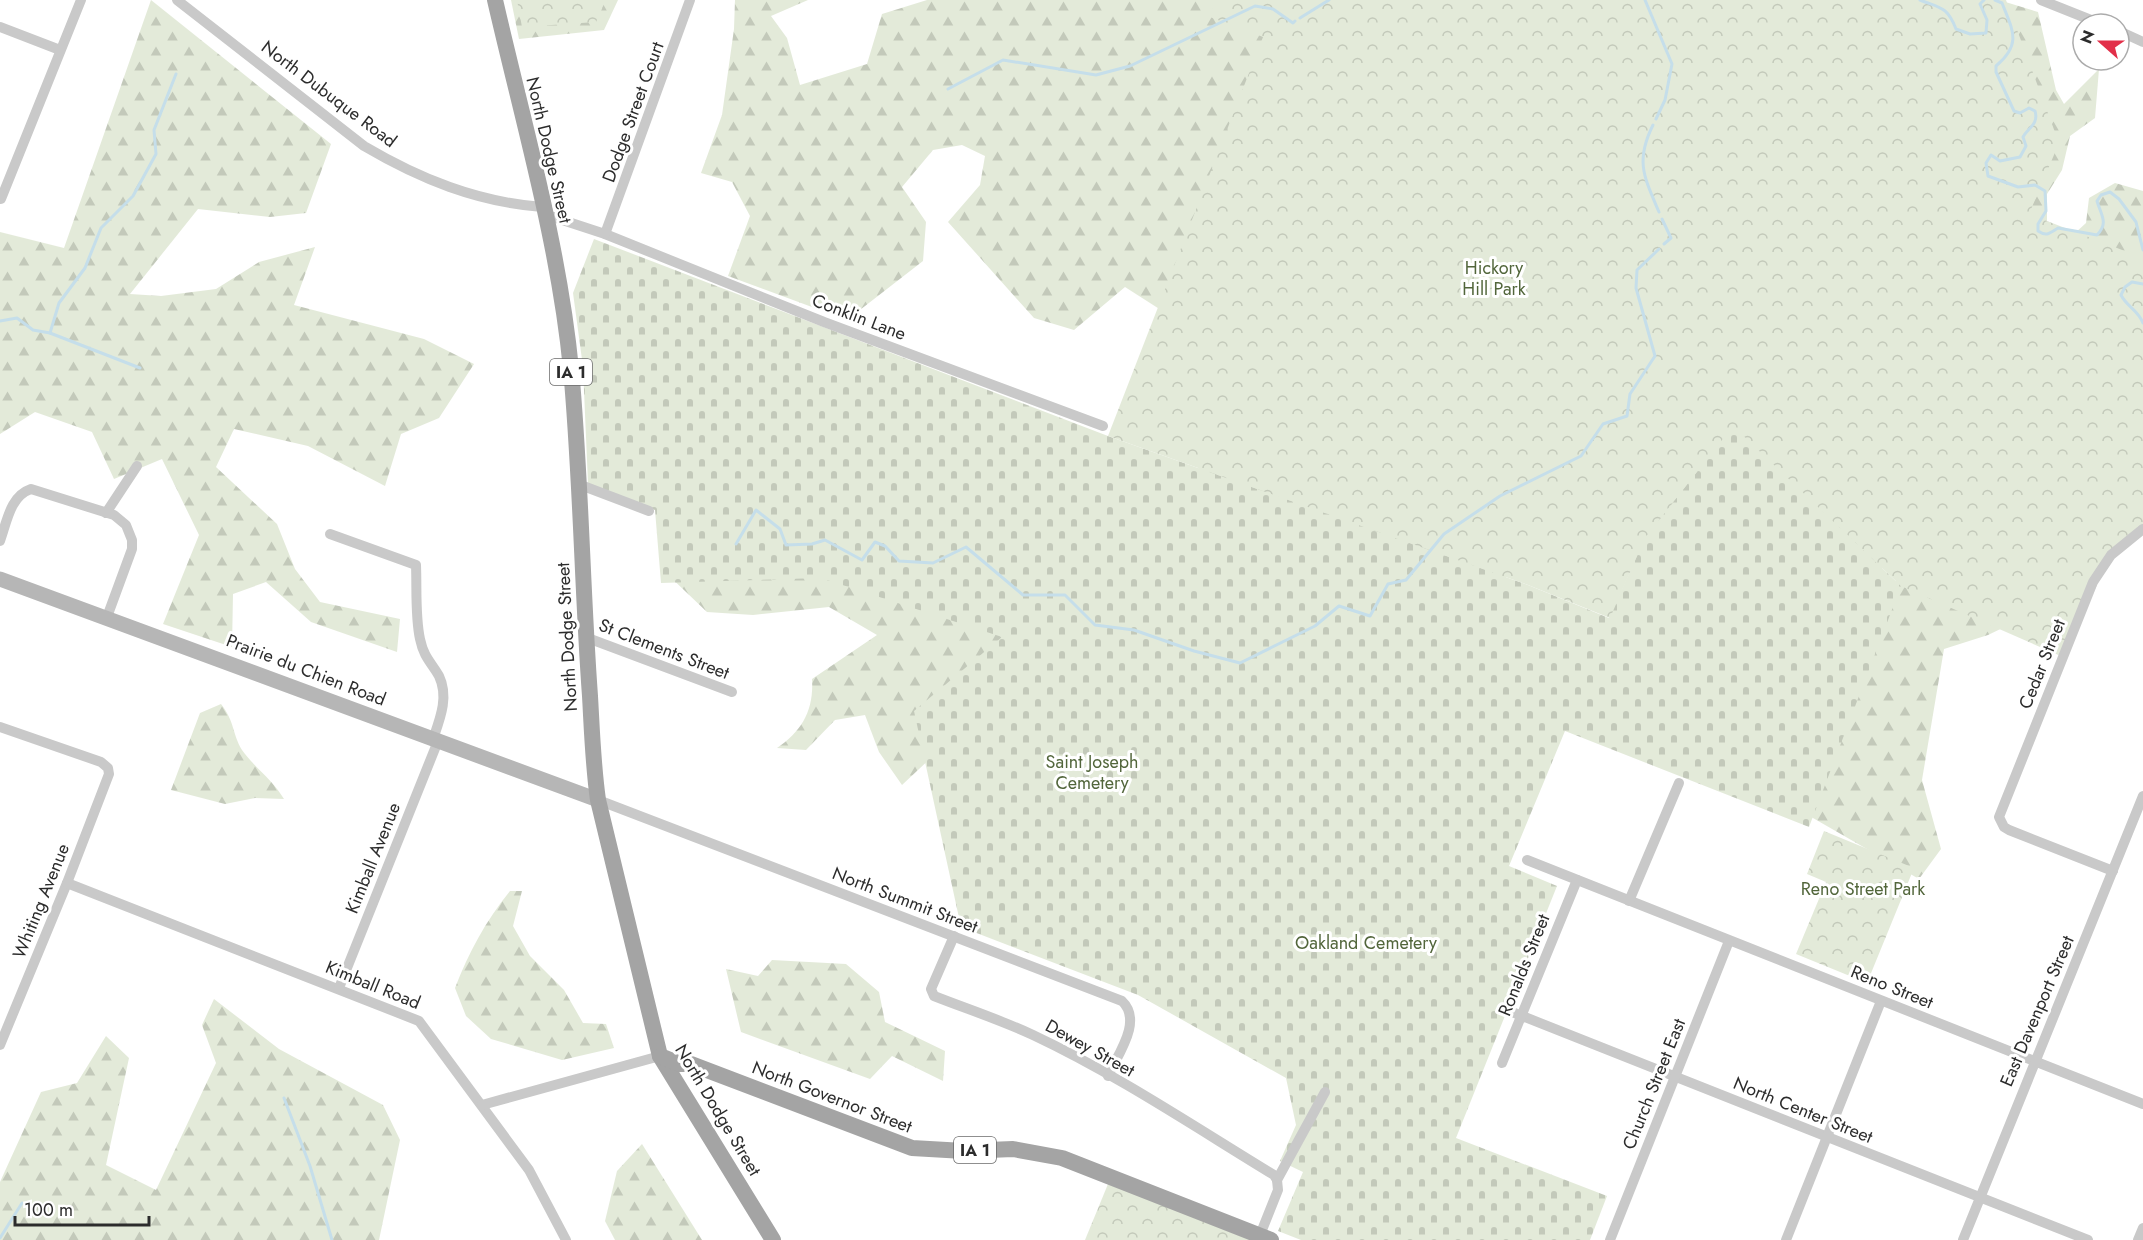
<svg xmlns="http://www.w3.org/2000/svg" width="2143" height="1240" font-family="Jost,sans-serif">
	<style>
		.forest { fill: url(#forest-firs) }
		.cemetery { fill: url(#cemetery-stones) }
		.park { fill: url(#park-crowns) }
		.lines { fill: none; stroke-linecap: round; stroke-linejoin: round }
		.stream { stroke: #c5deea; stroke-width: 3 }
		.street { stroke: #c9c9c9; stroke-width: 10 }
		.secondary { stroke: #b6b6b6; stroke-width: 15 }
		.primary { stroke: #a4a4a4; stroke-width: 16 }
		.labels { text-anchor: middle; stroke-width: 6; stroke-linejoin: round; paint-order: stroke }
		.shield { fill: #fff; stroke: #6b6b6b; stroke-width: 1.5 }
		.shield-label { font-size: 16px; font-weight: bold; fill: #2c2c2c }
		.street-label { font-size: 18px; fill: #2c2c2c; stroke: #fff }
		.park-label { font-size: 18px; fill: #52663b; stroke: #fff }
	</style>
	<defs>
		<pattern id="forest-firs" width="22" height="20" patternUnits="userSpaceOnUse" patternTransform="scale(1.5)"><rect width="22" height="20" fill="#e3ead9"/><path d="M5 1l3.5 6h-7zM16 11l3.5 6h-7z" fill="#c3c9ba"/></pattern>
		<pattern id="cemetery-stones" width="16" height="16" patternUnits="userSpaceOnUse" patternTransform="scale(1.5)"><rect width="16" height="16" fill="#e3ead9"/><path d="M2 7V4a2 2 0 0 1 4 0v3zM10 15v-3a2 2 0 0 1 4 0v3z" fill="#c3c9ba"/></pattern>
		<pattern id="park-crowns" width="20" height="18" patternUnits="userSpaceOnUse" patternTransform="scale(1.5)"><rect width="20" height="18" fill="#e3ead9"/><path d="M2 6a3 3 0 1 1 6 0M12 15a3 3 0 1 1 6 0" fill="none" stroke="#c3c9ba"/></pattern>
	</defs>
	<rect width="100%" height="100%" fill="#fff"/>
	<g class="forest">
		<polygon points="151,0 331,144 306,213 270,217 198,209 130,294 161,296 216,289 259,262 315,247 294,305 424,339 474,364 439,418 401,434 385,486 308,446 234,429 216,467 277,524 295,569 320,602 400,619 397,652 311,622 266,582 233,594 232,647 163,624 199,535 162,459 114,479 92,432 35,412 0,434 0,232 64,248"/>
		<polygon points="511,0 618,0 604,30 519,39"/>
		<path d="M735 0H808L771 16 787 38 800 85 867 64 882 14 927 0H1999L2038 12 2056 90 2064 104 2099 69 2095 118 2070 136 2062 170 2047 194V238L2062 245 2086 223 2089 198 2115 183 2143 191V385L2015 622 1988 635 1944 649 1922 780 1941 849 1919 879 1806 814 1901 568 1510 572 1487 603 934 755 902 785 879 752 865 715 835 720 806 750 777 748C802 731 814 710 812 679L877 635 829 607 753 615 707 612 664 571 1213 562 1175 319 1125 287 1074 330 1034 318 948 222 980 185 985 156 962 145 933 150 902 187 926 222 923 261 847 320 728 276 750 216 732 182 701 173 722 115 734 29Z"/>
		<path d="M221 704C235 722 232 733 242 750 255 768 273 780 284 799L255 798 225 804 171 790 200 713Z"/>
		<path d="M510 891H522L513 926 530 956 564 990 583 1023 606 1024 614 1048 562 1060 491 1039 466 1016 455 988C469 952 485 922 510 891Z"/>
		<polygon points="772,960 846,964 879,992 885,1022 945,1051 943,1081 892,1056 870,1079 741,1032 726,969 758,976"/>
		<polygon points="214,999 279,1049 383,1105 400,1140 379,1240 0,1240 0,1182 41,1092 77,1083 106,1036 129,1058 106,1165 156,1190 216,1063 202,1025"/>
		<polygon points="642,1144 702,1240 615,1240 605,1221 617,1171"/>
	</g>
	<polygon class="cemetery" points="594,239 1108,436 1528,585 1609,618 1645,538 1733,426 1901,586 1809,827 1565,731 1509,866 1557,886 1456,1138 1607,1196 1590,1240 1301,1240 1278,1231 1303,1172 1280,1161 1296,1125 1286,1078 1138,995 961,927 914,711 1002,637 821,578 661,583 655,510 588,484 583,367 573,293"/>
	<g class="park">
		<polygon points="517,0 606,0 596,22 522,27"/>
		<polygon points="1216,0 2006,0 2059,143 2029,214 2143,258 2143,530 2111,555 2063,657 1901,586 1733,426 1645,538 1610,618 1528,585 1108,436 1263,37 1210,17"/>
		<polygon points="1824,831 1914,868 1867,983 1796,954 1826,882 1807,874"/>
		<polygon points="1108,1184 1257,1240 1085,1240"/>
	</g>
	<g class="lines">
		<g class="stream">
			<polyline points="1645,0 1672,64 1665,100 1656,119"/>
			<path d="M1920 0C1940 8 1947 6 1956 29L1970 34 1986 33 1987 20 1980 4 1984 0"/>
			<path d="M1995 0 2002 3C2013 31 2022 44 1996 66V72L2014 111 2020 113 2029 108 2035 111C2039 124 2028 128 2023 137L2026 146 2020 157 2000 161 1991 155 1986 163 1988 176 2018 187 2035 185 2045 191 2046 211 2038 224V231C2047 237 2050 233 2058 228L2097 235C2109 223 2101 215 2097 201L2101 195 2110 192 2119 199 2136 222 2143 250"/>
			<polyline points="1300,18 1329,0"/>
			<polyline points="948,89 1003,60 1096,75 1130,66 1255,6 1273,9 1293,23 1295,21"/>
			<path d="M1653 125C1635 161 1644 177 1659 212"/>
			<polyline points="1662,219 1671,238 1664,244"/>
			<path d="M2143 284 2132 282 2125 287 2121 295C2127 307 2138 310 2143 323"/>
			<polyline points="0,321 17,318 33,330 50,333 140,368"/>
			<polyline points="50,333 59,303 85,268 101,228 133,196 156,154 154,130 176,74"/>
			<polyline points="736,544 756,510 780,529 786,545 812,544 825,540 862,560 875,542 885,546 899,561 933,563 966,547 1023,595 1065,595 1095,625 1134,630 1194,651 1240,663 1315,626 1339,606 1370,616 1388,584 1406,580 1444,534 1500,496 1581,456 1603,424 1627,416 1630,394 1655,356 1636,288 1637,270 1659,249"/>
			<polyline points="284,1098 310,1166 332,1240"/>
			<polyline points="0,1238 22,1203"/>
		</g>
		<g class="street">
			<path d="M177 0 364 146C420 179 477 202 542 207"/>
			<polyline points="2041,0 2101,24"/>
			<polyline points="0,27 60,50"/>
			<polyline points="2119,31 2143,42"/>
			<polyline points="1,199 81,0"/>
			<polyline points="544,214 605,234 824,322 1103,426"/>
			<polyline points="605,234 690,0"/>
			<polyline points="578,484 649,511"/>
			<polyline points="106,513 137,466"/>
			<path d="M330 534 416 565C417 589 415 616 420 639 424 658 431 662 439 676 449 697 440 719 433 739"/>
			<path d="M0 541C7 522 10 496 31 489L114 515 126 525 132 540V549L107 617"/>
			<polyline points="585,637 732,692"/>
			<polyline points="0,727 101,762 108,768 109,774 67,883 0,1045"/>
			<path d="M598 800 1122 1001C1143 1021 1118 1054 1108 1076"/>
			<polyline points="1527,860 2143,1104"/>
			<polyline points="2113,871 2009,830 2004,827 1999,817 2093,582 2111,555 2143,529"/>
			<polyline points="67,883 419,1021 529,1170 566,1240"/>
			<polyline points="1629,901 1679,783"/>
			<path d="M954 936 931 989 934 996C967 1009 1001 1020 1033 1035 1116 1074 1195 1127 1274 1175L1277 1180"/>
			<polyline points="339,988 438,741"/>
			<polyline points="1507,1010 2088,1240"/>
			<polyline points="1502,1063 1577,880"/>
			<polyline points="482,1105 660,1056"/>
			<polyline points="1258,1240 1278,1190 1277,1180 1325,1092"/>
			<polyline points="1610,1240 1729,941"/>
			<polyline points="1786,1240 1881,1001"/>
			<polyline points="1963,1240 2143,796"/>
			<polyline points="2138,1240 2143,1228"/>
		</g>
		<polyline class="secondary" points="0,579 598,800"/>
		<g class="primary">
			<path d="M495 0C523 122 559 245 571 369 581 478 582 587 590 696 592 731 593 765 598 800L660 1056 773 1240"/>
			<polyline points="660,1056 680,1064 691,1064 912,1148 964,1151 1013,1149 1062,1158 1271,1240"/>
		</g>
	</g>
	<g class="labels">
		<g class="shield">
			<rect x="550" y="359" width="42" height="26" rx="4.5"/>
			<rect x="954" y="1137" width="42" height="26" rx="4.5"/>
		</g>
		<g class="shield-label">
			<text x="571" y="378">IA 1</text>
			<text x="975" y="1156">IA 1</text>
		</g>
		<g class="street-label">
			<text transform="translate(329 94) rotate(37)" y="6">North Dubuque Road</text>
			<text transform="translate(633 112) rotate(-70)" y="6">Dodge Street Court</text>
			<text transform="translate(549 150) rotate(77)" y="6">North Dodge Street</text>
			<text transform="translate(859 317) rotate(21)" y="6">Conklin Lane</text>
			<text transform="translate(567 637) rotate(-93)" y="6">North Dodge Street</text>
			<text transform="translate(664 649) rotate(21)" y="6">St Clements Street</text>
			<text transform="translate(2042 664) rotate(-68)" y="6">Cedar Street</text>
			<text transform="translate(306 670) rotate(21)" y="6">Prairie du Chien Road</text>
			<text transform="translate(373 858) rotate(-68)" y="6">Kimball Avenue</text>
			<text transform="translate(905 900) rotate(21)" y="6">North Summit Street</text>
			<text transform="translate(41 901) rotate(-68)" y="6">Whiting Avenue</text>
			<text transform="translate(1524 965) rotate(-68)" y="6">Ronalds Street</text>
			<text transform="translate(373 985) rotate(22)" y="6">Kimball Road</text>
			<text transform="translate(1892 987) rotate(22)" y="6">Reno Street</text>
			<text transform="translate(2037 1011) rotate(-67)" y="6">East Davenport Street</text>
			<text transform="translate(1090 1048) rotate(29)" y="6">Dewey Street</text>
			<text transform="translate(1654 1084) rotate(-68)" y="6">Church Street East</text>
			<text transform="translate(832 1097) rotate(21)" y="6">North Governor Street</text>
			<text transform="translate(718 1110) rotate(59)" y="6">North Dodge Street</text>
			<text transform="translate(1803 1110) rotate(22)" y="6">North Center Street</text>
		</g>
		<g class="park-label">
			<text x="1494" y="274">Hickory<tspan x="1494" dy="21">Hill Park</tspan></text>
			<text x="1092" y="768">Saint Joseph<tspan x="1092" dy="21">Cemetery</tspan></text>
			<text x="1863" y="895">Reno Street Park</text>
			<text x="1366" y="949">Oakland Cemetery</text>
		</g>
	</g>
	<g transform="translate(2101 42) rotate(291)"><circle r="28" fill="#ffffff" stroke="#ababab" stroke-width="1.5"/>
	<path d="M0-4.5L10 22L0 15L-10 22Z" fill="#e22f49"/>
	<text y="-9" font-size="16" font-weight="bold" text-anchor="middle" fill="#2c2c2c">N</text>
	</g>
	<path d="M15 1216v9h134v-9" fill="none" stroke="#2c2c2c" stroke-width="3"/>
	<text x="24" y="1216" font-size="18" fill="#2c2c2c" stroke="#ffffff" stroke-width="4.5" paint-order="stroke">100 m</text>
</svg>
